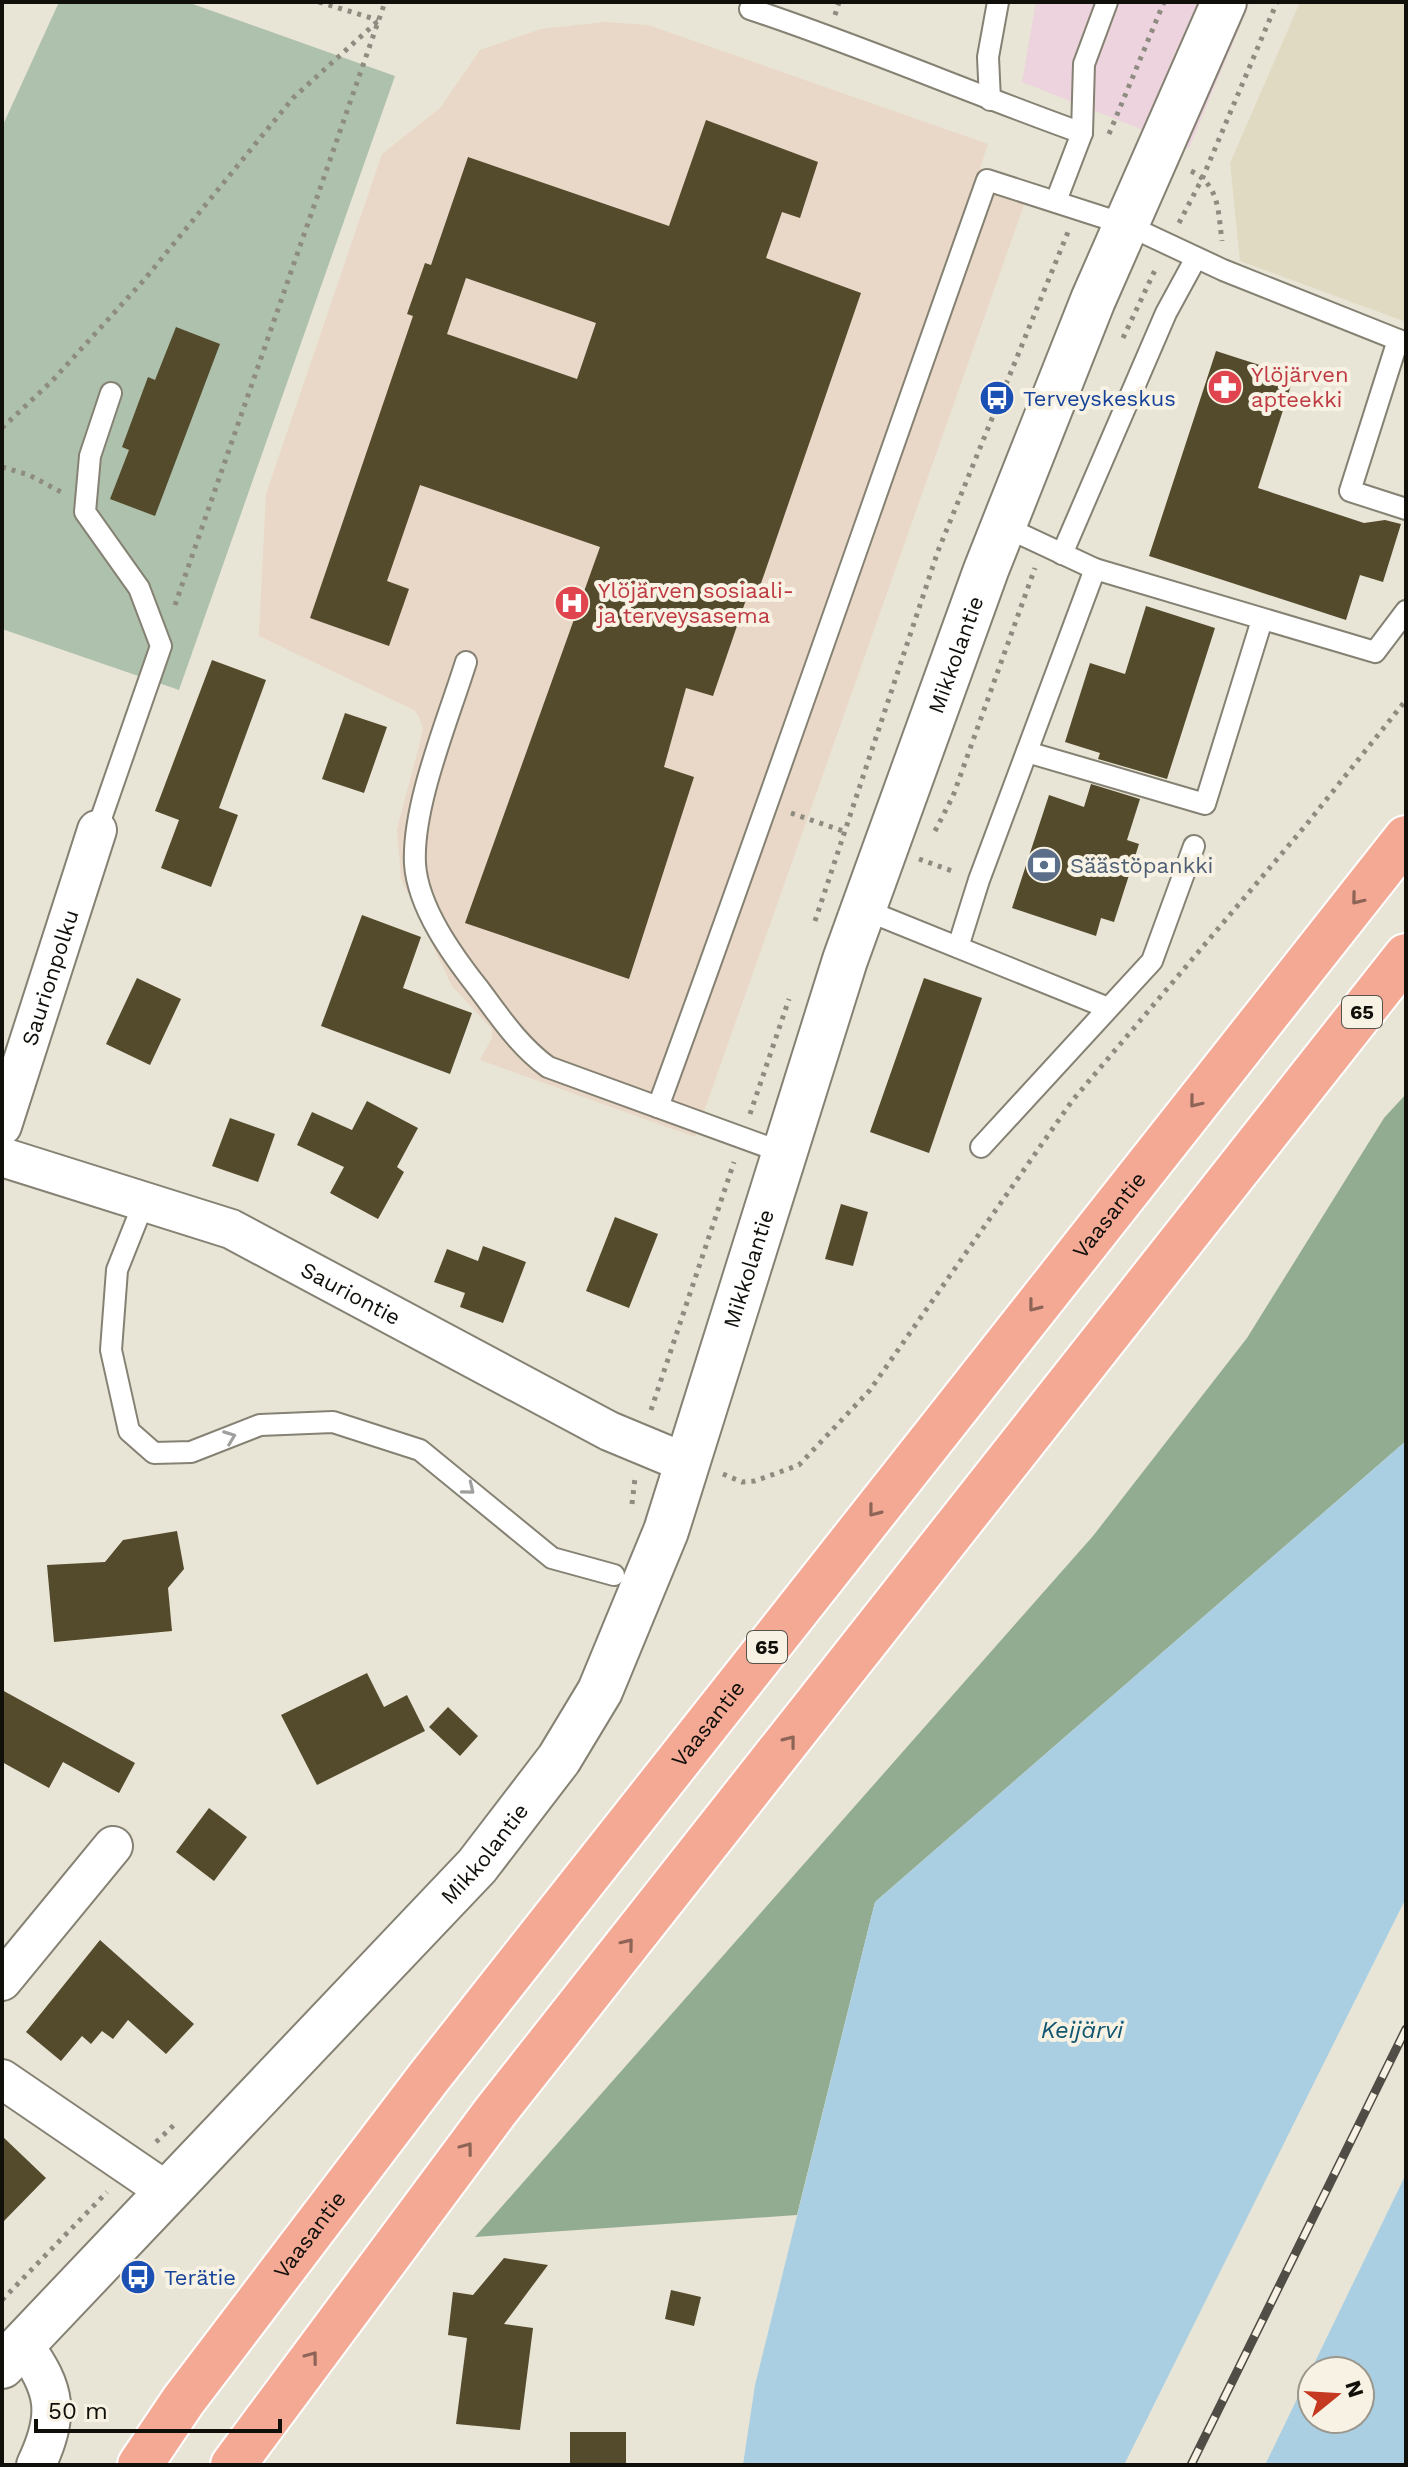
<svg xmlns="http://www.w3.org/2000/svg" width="1408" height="2467" font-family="'Work Sans',sans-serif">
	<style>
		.commercial { fill: #ecd3dd }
		.built { fill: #e1dac3 }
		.medical { fill: #e9d7c7 }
		.green { fill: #aec1ad }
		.forest { fill: #92ac91 }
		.water { fill: #aacfe2; fill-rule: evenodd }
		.building { fill: #544a2c; fill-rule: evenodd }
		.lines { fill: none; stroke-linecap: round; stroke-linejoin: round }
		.lane-casing { stroke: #858173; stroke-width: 24 }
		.street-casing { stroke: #858173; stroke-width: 42 }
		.secondary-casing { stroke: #858173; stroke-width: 48 }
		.highway-casing { stroke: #fff; stroke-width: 48 }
		.path { stroke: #8e8b80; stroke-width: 5; stroke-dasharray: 4 6; stroke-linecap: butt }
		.lane { stroke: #fff; stroke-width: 20 }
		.street { stroke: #fff; stroke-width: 38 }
		.secondary { stroke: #fff; stroke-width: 44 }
		.highway { stroke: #f4a995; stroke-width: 44 }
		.rail-casing { stroke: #4f4d45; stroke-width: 9 }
		.rail { stroke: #f7f2e3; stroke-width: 6; stroke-dasharray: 18; stroke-linecap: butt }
		.oneway { stroke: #8d6456 }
		.oneway2 { stroke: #9f9f9d }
		.labels { text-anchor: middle; stroke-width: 8; stroke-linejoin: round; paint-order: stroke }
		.shield { fill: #f7f2e3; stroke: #55534b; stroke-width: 2 }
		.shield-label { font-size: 20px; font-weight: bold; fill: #100f0a }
		.health-label { font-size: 22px; fill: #be3a42; stroke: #f7f2e3; text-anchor: start }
		.transit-label { font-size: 22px; fill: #164399; stroke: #f7f2e3; text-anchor: start }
		.street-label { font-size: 22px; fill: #100f0a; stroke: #f7f2e3 }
		.service-label { font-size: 22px; fill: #4e5e75; stroke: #f7f2e3; text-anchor: start }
		.water-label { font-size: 24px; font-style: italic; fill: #115671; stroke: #f7f2e3 }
	</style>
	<rect width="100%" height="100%" fill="#e9e5d6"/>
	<polygon class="commercial" points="1036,2 1250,2 1189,148 1022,82"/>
	<polygon class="built" points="1300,2 1406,2 1406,322 1240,261 1230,163"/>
	<polygon class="medical" points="605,22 648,25 988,144 980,168 1031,185 695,1137 480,1060 492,1038 492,1029 452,986 401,879 397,829 420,742 423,728 419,717 414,710 259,636 266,494 382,154 440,108 480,50 541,29"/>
	<polygon class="green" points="59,2 187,2 395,76 179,690 2,629 2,127"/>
	<polygon class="forest" points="1406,1094 1406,1441 875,1902 797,2215 475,2237 1093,1536 1247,1338 1384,1118"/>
	<g class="water">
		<polygon points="1406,1441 1406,1898 1124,2465 743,2465 755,2385 875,1902"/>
		<path d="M1406 2174V2465H1265ZM1312 2371H1360V2419H1312Z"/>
	</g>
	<g class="building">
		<path d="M706 120 818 162 800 218 782 212 766 258 861 293 758 592 750 588 713 696 686 688 664 767 694 777 629 979 465 923 600 547 420 485 387 581 409 589 389 646 310 618 413 316 407 314 425 263 431 265 468 157 669 226ZM466 278 596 323 577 379 447 334Z"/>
		<polygon points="176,327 220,344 155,516 110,499 129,450 122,447 148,377 155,380"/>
		<polygon points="1216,351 1294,376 1258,488 1364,523 1385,520 1401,524 1383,582 1360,575 1346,620 1149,556"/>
		<polygon points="1146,606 1215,628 1167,779 1098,759 1100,753 1065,742 1090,663 1125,674"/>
		<polygon points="212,660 266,680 219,808 238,815 211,887 161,868 179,820 155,811"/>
		<polygon points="345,713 387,727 364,793 322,779"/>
		<polygon points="1091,784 1140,799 1127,840 1139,844 1114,922 1101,918 1096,936 1012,908 1049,795 1084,807"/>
		<polygon points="362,915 421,937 403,988 472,1013 450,1074 321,1026"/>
		<polygon points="137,978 181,999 150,1065 106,1044"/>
		<polygon points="924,978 982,998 929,1153 870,1132"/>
		<polygon points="367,1101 418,1128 397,1167 404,1172 378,1219 330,1193 344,1167 297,1145 312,1112 352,1130"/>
		<polygon points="230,1118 275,1134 258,1182 212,1166"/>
		<polygon points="841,1204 868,1212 853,1266 825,1259"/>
		<polygon points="615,1217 658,1234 629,1308 586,1291"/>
		<polygon points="483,1246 526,1262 503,1323 460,1307 465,1293 434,1282 447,1249 478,1261"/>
		<polygon points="177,1531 184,1569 168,1588 172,1631 54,1642 47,1565 105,1562 123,1540"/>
		<polygon points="367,1673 384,1707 407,1695 425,1731 317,1785 281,1715"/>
		<polygon points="2,1690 135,1763 119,1793 63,1762 49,1788 2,1762"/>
		<polygon points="448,1707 478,1736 460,1756 429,1727"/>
		<polygon points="209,1808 247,1837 214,1881 176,1852"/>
		<polygon points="100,1940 194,2024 166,2054 128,2020 113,2039 102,2031 91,2044 82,2036 61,2061 26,2032"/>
		<polygon points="2,2136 46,2178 2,2223"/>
		<polygon points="504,2258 548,2265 504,2324 533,2328 520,2430 456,2424 467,2338 448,2335 453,2292 473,2295"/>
		<polygon points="671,2290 701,2297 694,2326 665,2319"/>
		<rect x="570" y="2432" width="56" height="33"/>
	</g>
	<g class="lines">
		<defs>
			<g id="lane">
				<path d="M750 9C862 46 970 93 1082 133L1056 201"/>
				<polyline points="990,100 988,57 998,2"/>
				<polyline points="1082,133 1084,64 1107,2"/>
				<polyline points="1398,340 1350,491 1406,509"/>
				<polyline points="1003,526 1095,569 1375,652 1406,611"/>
				<polyline points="1062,554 1166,313 1196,258"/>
				<path d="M466 662C448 720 412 805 415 864 418 908 453 956 479 989 500 1017 519 1046 548 1067L784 1153"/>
				<polyline points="1027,752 1205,804 1262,620"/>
				<polyline points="97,830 161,646 139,588 85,512 90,456 111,393"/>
				<polyline points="863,909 1108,1008"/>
				<polyline points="958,947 979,880 1095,569"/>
				<path d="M658 1107C771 799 877 489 987 180L1127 225 1223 270 1406 343"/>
				<polyline points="981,1147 1152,961 1194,846"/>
				<polyline points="144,1202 117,1270 111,1350 129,1431 154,1453 191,1452 260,1425 333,1422 420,1450 552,1558 614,1575"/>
			</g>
			<g id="street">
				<path id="s1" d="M2 1126 97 830"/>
				<path id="s2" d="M2 1157 231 1229 609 1431 686 1463"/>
				<polyline points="2,1981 113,1846"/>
				<polyline points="2,2079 169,2193"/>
				<path d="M24 2346C56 2389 60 2415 36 2465"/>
			</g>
			<g id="secondary">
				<path id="s3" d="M2 2366 477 1866 559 1759 600 1691 666 1531 845 960 986 570 1093 300 1224 2"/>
			</g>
			<g id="highway">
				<path id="s4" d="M140 2465 183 2401 429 2077 1406 838"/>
				<polyline points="233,2465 495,2112 1406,956"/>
			</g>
		</defs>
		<use href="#lane" class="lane-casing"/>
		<use href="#street" class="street-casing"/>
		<use href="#secondary" class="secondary-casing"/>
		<use href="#highway" class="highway-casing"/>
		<g class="path">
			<polyline points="319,2 378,20"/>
			<polyline points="835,15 839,2"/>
			<polyline points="1109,134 1164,2"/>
			<path d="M1191 171C1220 185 1218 212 1222 241"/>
			<polyline points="1179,223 1203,177 1277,2"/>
			<polyline points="1123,338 1156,268"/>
			<polyline points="2,428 52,381 144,280 293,98 378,21"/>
			<polyline points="2,467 29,475 63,493"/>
			<polyline points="175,605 385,2"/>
			<polyline points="791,813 846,832"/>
			<polyline points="935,831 953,796 1035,568"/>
			<polyline points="919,859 955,872"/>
			<polyline points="815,921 938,551 1068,232"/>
			<polyline points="750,1114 789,999"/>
			<polyline points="651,1410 734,1162"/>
			<polyline points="723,1474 742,1482 755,1481 799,1465 870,1390 1072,1101 1306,825 1406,700"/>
			<polyline points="632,1504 635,1478"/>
			<polyline points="156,2142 175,2124"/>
			<polyline points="2,2300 107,2192"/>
		</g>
		<use href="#lane" class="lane"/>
		<use href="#street" class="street"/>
		<use href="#secondary" class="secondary"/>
		<use href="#highway" class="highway"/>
		<defs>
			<polyline id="rail" points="1191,2465 1406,2029"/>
		</defs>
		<use href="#rail" class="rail-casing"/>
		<use href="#rail" class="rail"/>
	</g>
	<defs><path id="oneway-chevron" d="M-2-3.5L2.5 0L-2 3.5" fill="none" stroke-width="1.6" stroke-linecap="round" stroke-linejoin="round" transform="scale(2)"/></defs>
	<g class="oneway">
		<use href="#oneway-chevron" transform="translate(1357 899) rotate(129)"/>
		<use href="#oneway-chevron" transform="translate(1195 1102) rotate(129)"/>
		<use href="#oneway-chevron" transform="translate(1034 1306) rotate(128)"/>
		<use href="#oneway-chevron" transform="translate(874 1511) rotate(128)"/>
		<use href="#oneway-chevron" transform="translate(790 1741) rotate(-52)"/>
		<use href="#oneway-chevron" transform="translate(628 1944) rotate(-51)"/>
		<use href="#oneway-chevron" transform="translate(467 2148) rotate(-53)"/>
		<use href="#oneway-chevron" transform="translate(312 2357) rotate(-53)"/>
	</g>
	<g class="oneway2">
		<use href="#oneway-chevron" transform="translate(230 1437) rotate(-21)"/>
		<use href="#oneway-chevron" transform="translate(469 1489) rotate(39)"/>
	</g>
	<defs>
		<symbol id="pharmacy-disc" viewBox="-11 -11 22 22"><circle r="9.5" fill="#e0444e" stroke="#f7f2e3"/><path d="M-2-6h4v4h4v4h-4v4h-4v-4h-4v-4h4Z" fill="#fff"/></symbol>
		<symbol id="bus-disc" viewBox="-11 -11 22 22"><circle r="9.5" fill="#1a4fb4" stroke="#f7f2e3"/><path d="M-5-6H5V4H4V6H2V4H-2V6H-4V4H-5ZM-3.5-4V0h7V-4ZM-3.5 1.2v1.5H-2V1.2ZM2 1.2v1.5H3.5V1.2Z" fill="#fff"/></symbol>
		<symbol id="hospital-disc" viewBox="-11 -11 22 22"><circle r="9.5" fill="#e0444e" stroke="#f7f2e3"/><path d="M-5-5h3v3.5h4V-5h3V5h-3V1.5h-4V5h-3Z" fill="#fff"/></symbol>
		<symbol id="bank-disc" viewBox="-11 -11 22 22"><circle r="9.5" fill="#5c6f8a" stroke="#f7f2e3"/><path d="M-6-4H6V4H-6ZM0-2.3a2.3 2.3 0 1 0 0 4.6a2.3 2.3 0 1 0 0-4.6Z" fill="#fff"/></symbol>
	</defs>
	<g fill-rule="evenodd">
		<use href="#pharmacy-disc" x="1205" y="367" width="40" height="40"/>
		<use href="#bus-disc" x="977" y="378" width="40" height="40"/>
		<use href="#hospital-disc" x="552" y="583" width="40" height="40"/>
		<use href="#bank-disc" x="1024" y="845" width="40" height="40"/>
		<use href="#bus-disc" x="118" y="2257" width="40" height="40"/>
	</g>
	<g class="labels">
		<g class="shield">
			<rect x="1342" y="996" width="40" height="32" rx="6"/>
			<rect x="747" y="1631" width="40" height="32" rx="6"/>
		</g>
		<g class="shield-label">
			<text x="1362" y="1019">65</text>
			<text x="767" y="1654">65</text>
		</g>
		<g class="health-label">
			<text x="1251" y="382">Ylöjärven<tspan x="1251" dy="25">apteekki</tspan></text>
			<text x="598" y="598">Ylöjärven sosiaali-<tspan x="598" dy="25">ja terveysasema</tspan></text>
		</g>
		<g class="transit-label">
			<text x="1023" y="406">Terveyskeskus</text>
			<text x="164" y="2285">Terätie</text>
		</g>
		<g class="street-label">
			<text dy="8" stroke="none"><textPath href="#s3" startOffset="2000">Mikkolantie</textPath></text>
			<text dy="8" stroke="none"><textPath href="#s1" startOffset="156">Saurionpolku</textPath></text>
			<text dy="8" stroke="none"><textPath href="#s4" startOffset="1582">Vaasantie</textPath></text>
			<text dy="8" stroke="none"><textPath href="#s3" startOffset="1352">Mikkolantie</textPath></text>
			<text dy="8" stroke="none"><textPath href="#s2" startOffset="376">Sauriontie</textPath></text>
			<text dy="8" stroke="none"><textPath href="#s4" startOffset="934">Vaasantie</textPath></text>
			<text dy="8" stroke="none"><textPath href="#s3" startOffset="704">Mikkolantie</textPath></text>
			<text dy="8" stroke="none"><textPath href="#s4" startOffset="286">Vaasantie</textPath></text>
		</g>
		<g class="service-label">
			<text x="1070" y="873">Säästöpankki</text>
		</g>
		<g class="water-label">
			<text x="1082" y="2038">Keijärvi</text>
		</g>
	</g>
	<rect width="1408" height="2467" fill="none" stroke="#100f0a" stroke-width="8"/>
	<g transform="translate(1336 2395) rotate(72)"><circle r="38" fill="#f7f2e3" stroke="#9b978c" stroke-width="2"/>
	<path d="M0-6L14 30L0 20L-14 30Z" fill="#c4391f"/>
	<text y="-12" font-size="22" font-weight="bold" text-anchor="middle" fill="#100f0a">N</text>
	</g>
	<path d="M36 2419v12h244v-12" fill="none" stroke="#100f0a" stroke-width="4"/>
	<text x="48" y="2419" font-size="24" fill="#100f0a" stroke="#f7f2e3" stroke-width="6" paint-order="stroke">50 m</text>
</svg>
